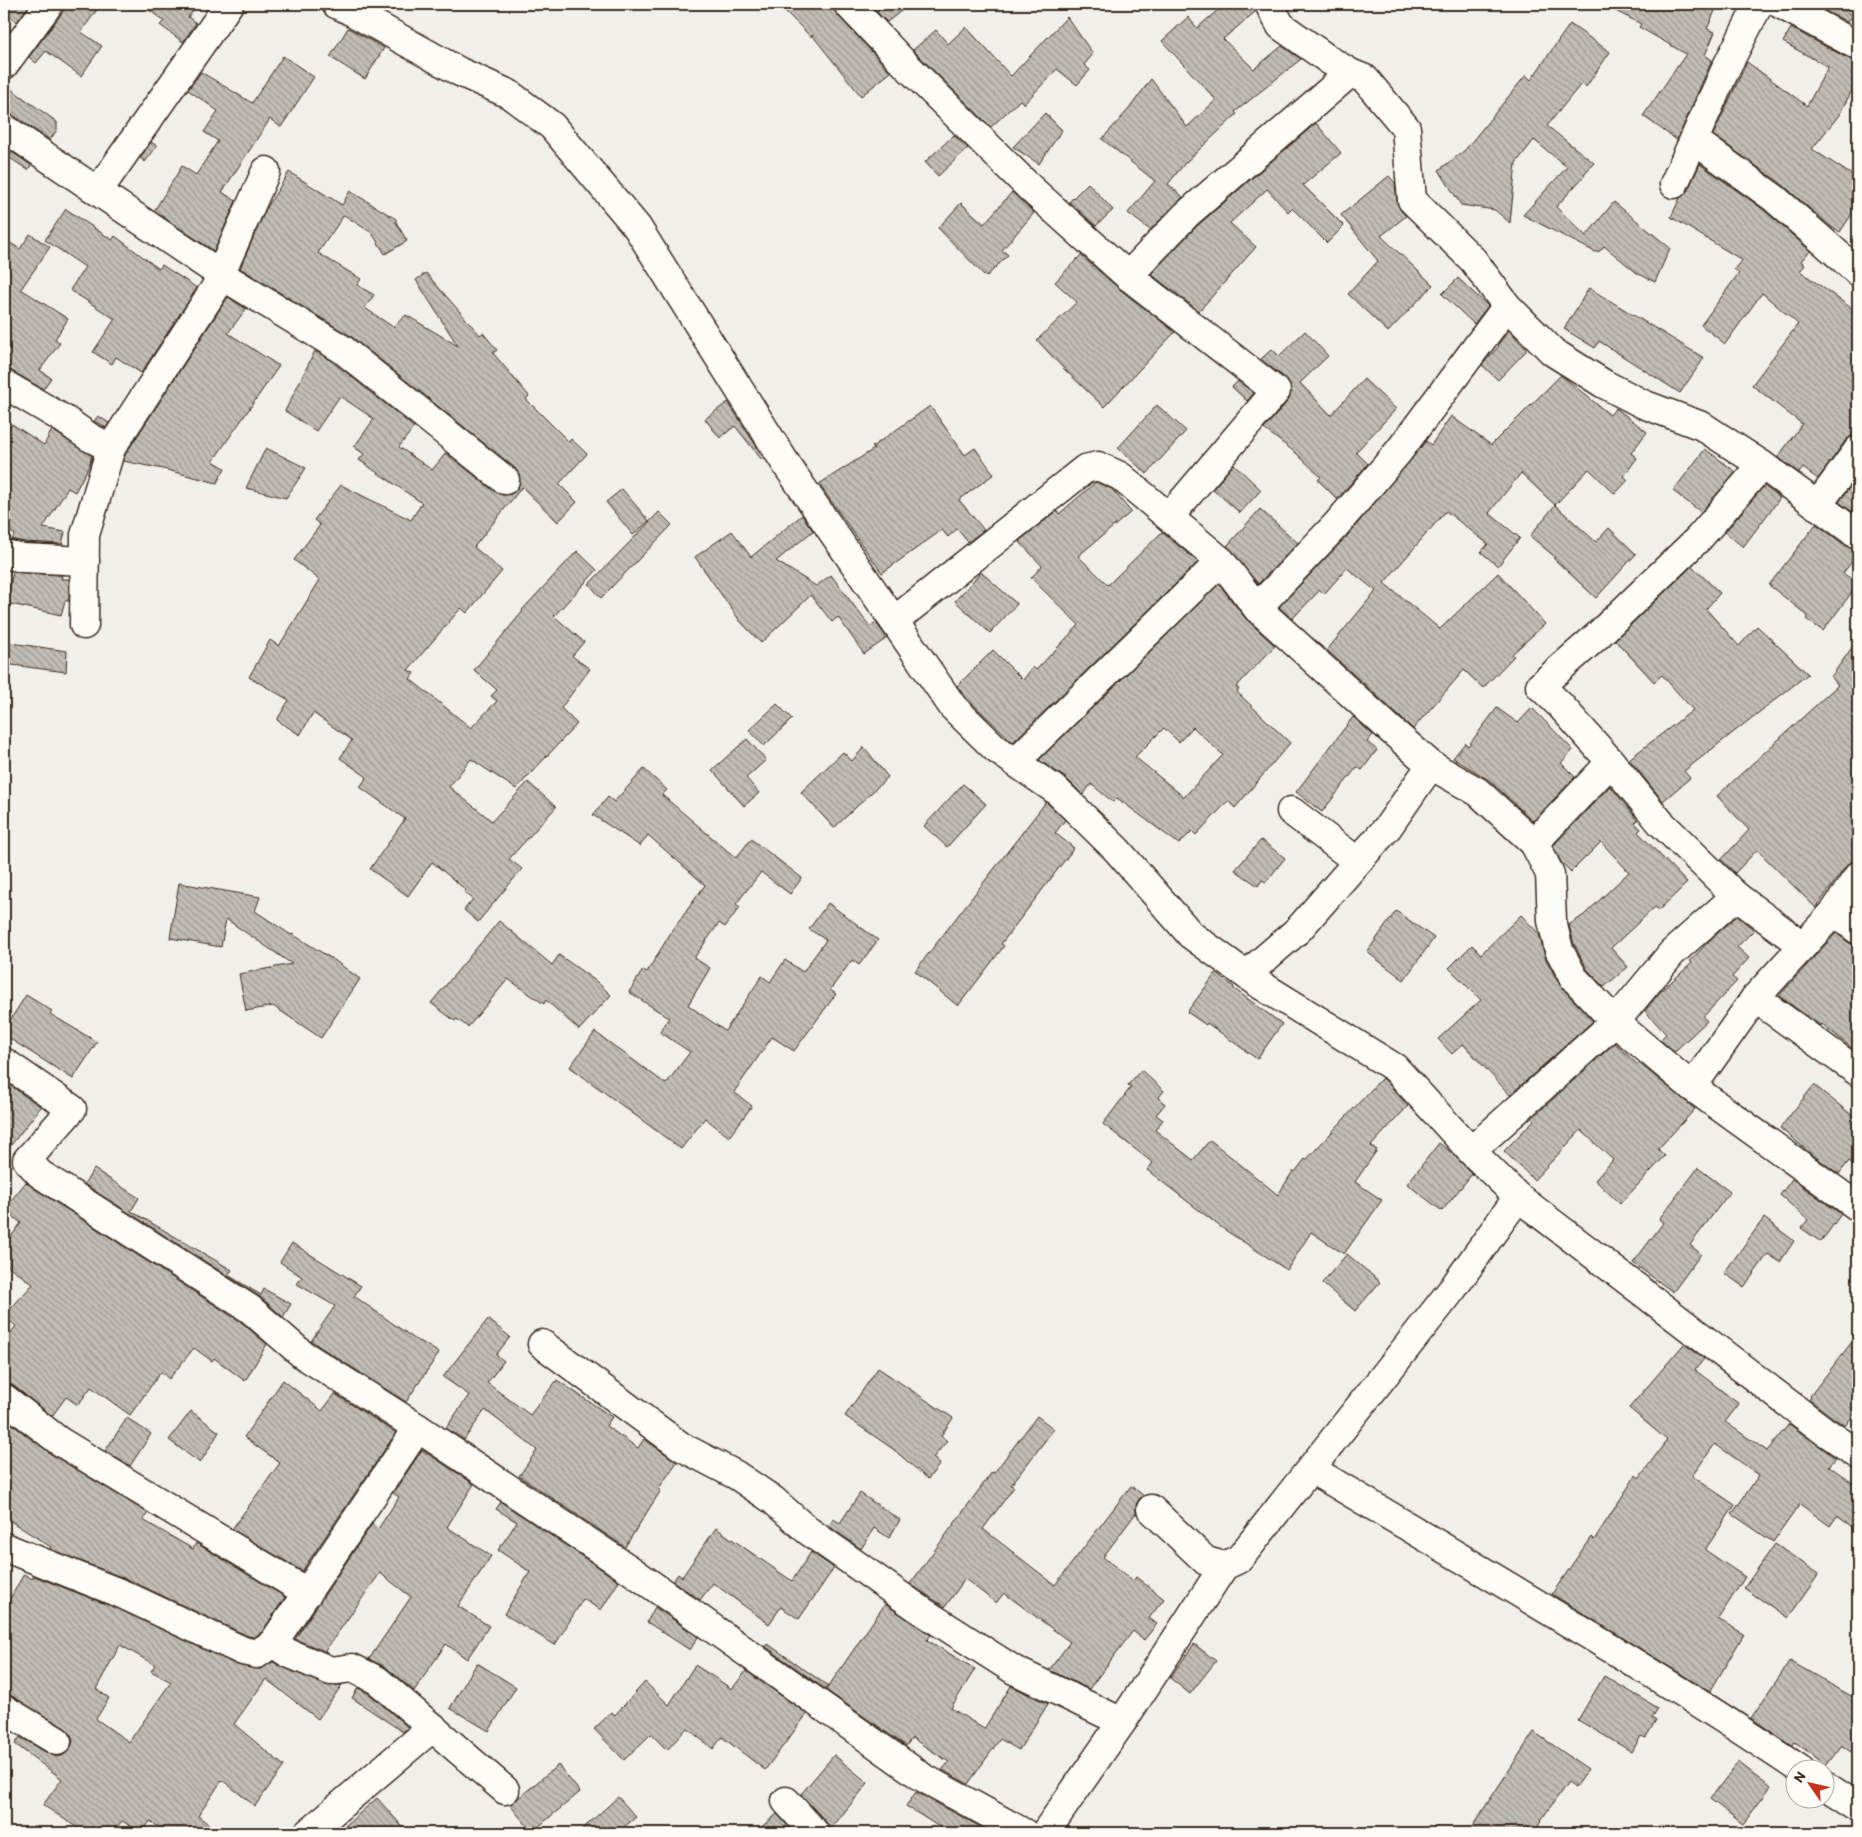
<svg xmlns="http://www.w3.org/2000/svg" width="1862" height="1837" font-family="Itim,sans-serif">
	<style>
		.building { fill: url(#building-back-hatch); stroke: #3b2a1e; fill-rule: evenodd }
		.lines { fill: none; stroke-linecap: round; stroke-linejoin: round }
		.minor-casing { stroke: #3b2a1e; stroke-width: 31 }
		.minor { stroke: #fdfcf7; stroke-width: 28 }
	</style>
	<defs>
		<pattern id="building-back-hatch" width="6" height="6" patternUnits="userSpaceOnUse" patternTransform="scale(1.25)"><rect width="6" height="6" fill="#c1bcb4"/><path d="M-1 5l2 2M0 0l6 6M5-1l2 2" fill="none" stroke="#9e9992"/></pattern>
	</defs>
	<rect width="100%" height="100%" fill="#f1efea"/>
	<filter id="ink" filterUnits="userSpaceOnUse"><feTurbulence type="fractalNoise" baseFrequency=".02" numOctaves="2"/><feDisplacementMap in="SourceGraphic" scale="10" xChannelSelector="R" yChannelSelector="G"/><feConvolveMatrix kernelMatrix="1 2 1 2 8 2 1 2 1" color-interpolation-filters="sRGB"/></filter>
	<g filter="url(#ink)">
		<g class="building">
			<polygon points="4,4 30,4 17,22 4,10"/>
			<polygon points="64,4 101,4 81,32 102,46 81,76 46,51 36,63 29,57 62,13"/>
			<polygon points="141,4 198,4 188,17 196,23 183,42 160,25 164,21"/>
			<polygon points="778,4 833,4 837,15 891,72 861,96 812,35 811,37"/>
			<polygon points="880,4 910,4 887,22 874,9"/>
			<polygon points="1225,4 1253,4 1255,12 1223,39 1254,69 1282,46 1301,59 1235,112 1237,114 1185,163 1168,184 1183,197 1150,230 1128,213 1155,181 1102,139 1129,109 1151,79 1187,127 1216,100 1162,41 1188,17 1197,28"/>
			<polygon points="1602,4 1718,4 1707,29 1715,32 1705,55 1712,60 1677,140 1643,116 1686,54 1639,27 1641,24"/>
			<polygon points="1812,4 1832,4 1852,15 1847,22"/>
			<polygon points="1067,17 1093,54 1084,65 1090,70 1077,85 1057,69 1024,104 1020,100 991,127 913,50 936,30 948,44 966,27 1011,76"/>
			<polygon points="1570,24 1610,52 1586,87 1581,84 1547,126 1594,163 1584,174 1585,175 1556,207 1586,236 1614,202 1670,248 1655,282 1637,273 1604,246 1600,251 1595,252 1523,215 1567,167 1534,140 1516,163 1510,223 1495,210 1461,205 1439,170 1465,150 1526,75 1531,80"/>
			<polygon points="348,28 384,48 365,79 330,57"/>
			<polygon points="1791,28 1851,60 1858,62 1858,79 1839,115 1812,149 1858,179 1858,205 1840,232 1831,227 1783,185 1713,135 1747,62 1807,106 1828,67 1783,42"/>
			<polygon points="283,56 314,77 281,127 270,119 222,192 236,201 214,251 154,211 182,166 196,175 218,141 204,132 218,111 188,90 201,72 252,103"/>
			<polygon points="4,84 57,122 57,130 50,140 13,115 4,113"/>
			<polygon points="1045,113 1062,130 1039,164 1013,147"/>
			<polygon points="1316,123 1341,153 1303,185 1344,226 1327,243 1292,208 1288,212 1267,189 1230,223 1256,247 1199,311 1151,274 1197,226"/>
			<polygon points="954,135 968,148 938,176 925,162"/>
			<polygon points="151,142 157,146 145,162 140,158"/>
			<polygon points="4,147 31,165 28,170 4,154"/>
			<polygon points="1700,164 1764,210 1810,251 1801,261 1805,265 1800,271 1858,313 1858,435 1851,436 1845,441 1818,479 1803,468 1799,473 1778,457 1802,424 1752,385 1798,324 1762,293 1725,344 1701,325 1739,273 1734,269 1742,260 1671,217 1680,198 1688,190"/>
			<polygon points="289,172 342,205 350,191 396,219 396,222 407,241 385,254 372,233 344,215 318,253 361,279 357,285 374,295 365,308 393,327 406,315 458,346 416,280 426,273 480,335 483,333 497,350 493,353 529,396 526,399 569,442 571,439 587,454 559,484 577,502 558,522 522,487 474,547 502,571 467,613 461,608 408,670 414,673 410,679 471,728 497,701 491,696 497,690 474,670 523,611 522,610 577,551 597,570 554,616 584,642 572,656 590,669 561,708 577,724 516,789 471,759 449,787 492,821 528,782 556,807 509,859 522,869 478,922 464,910 473,899 464,892 466,890 432,862 408,896 370,869 405,819 360,787 367,777 340,758 352,740 313,713 300,735 277,720 289,700 249,677 270,640 279,646 320,580 294,560 320,525 314,520 341,485 411,520 422,503 359,460 364,454 354,447 374,419 340,396 316,431 285,411 315,351 333,362 414,427 399,447 432,470 446,453 495,492 502,495 511,494 517,489 520,482 519,474 515,468 352,337 240,268 266,209"/>
			<polygon points="1389,176 1395,183 1397,202 1401,211 1406,216 1381,236 1433,285 1388,332 1348,294 1378,261 1341,215"/>
			<polygon points="1088,183 1113,210 1096,226 1069,202"/>
			<polygon points="1012,192 1034,213 1002,250 1008,255 986,277 938,228 961,203 984,224"/>
			<polygon points="66,209 112,240 115,236 159,269 162,265 197,288 141,373 116,357 112,364 93,352 115,319 70,290 85,267 45,240"/>
			<polygon points="30,234 50,247 21,289 68,319 55,339 60,343 40,370 51,378 43,389 12,371 4,368 4,239 20,249"/>
			<polygon points="1081,255 1118,288 1175,332 1104,407 1063,368 1037,340 1077,302 1055,282"/>
			<polygon points="1458,278 1488,306 1474,324 1442,294"/>
			<polygon points="1589,288 1704,358 1680,393 1599,341 1595,348 1564,329"/>
			<polygon points="228,297 246,309 228,333 279,366 213,461 225,468 217,483 163,469 123,461 125,455"/>
			<polygon points="1509,330 1526,348 1526,351 1498,380 1482,365 1499,346 1498,345"/>
			<polygon points="1305,331 1328,356 1300,383 1331,415 1364,379 1396,409 1356,452 1368,464 1337,499 1318,480 1321,477 1296,453 1264,429 1288,401 1291,393 1290,385 1286,379 1261,359 1272,349 1279,356"/>
			<polygon points="1561,375 1610,415 1616,408 1647,432 1631,453 1637,458 1624,476 1628,480 1615,494 1589,469 1555,505 1521,473 1489,513 1520,538 1498,566 1481,552 1488,544 1446,511 1384,583 1440,629 1498,573 1545,624 1512,654 1514,656 1483,688 1464,670 1413,729 1327,650 1376,591 1347,568 1324,594 1320,590 1292,619 1279,607 1348,535 1426,441 1431,445 1451,416 1491,445"/>
			<polygon points="1238,381 1254,393 1247,401 1232,387"/>
			<polygon points="728,402 764,458 762,460 735,426 720,438 705,419"/>
			<polygon points="1157,405 1186,431 1147,474 1118,448"/>
			<polygon points="930,406 965,455 975,448 994,474 959,500 984,530 968,542 957,529 948,537 942,530 882,573 819,484 874,449 872,447"/>
			<polygon points="98,416 109,423 106,428 94,421"/>
			<polygon points="12,424 44,445 52,430 92,456 89,466 75,492 68,488 43,528 65,532 62,544 25,542 14,540 12,539 15,535 4,527 4,437"/>
			<polygon points="266,448 306,468 286,498 246,488"/>
			<polygon points="1705,449 1736,472 1701,512 1673,491"/>
			<polygon points="1234,464 1261,490 1240,513 1213,489"/>
			<polygon points="1858,476 1858,516 1839,502"/>
			<polygon points="1096,482 1112,489 1131,512 1078,556 1108,585 1162,532 1198,562 1013,742 965,697 957,686 993,650 1023,680 1033,667 1036,670 1079,625 1031,578 1042,566 1019,541 1057,511 1059,514"/>
			<polygon points="1764,486 1780,498 1743,547 1725,532"/>
			<polygon points="622,489 649,521 633,535 606,502"/>
			<polygon points="1555,505 1596,542 1609,528 1636,554 1596,598 1553,558 1555,557 1530,536"/>
			<polygon points="1260,509 1298,543 1258,584 1227,546"/>
			<polygon points="659,512 672,525 601,598 589,584"/>
			<polygon points="802,515 813,531 776,561 816,586 831,575 870,627 876,623 887,638 864,654 838,617 832,622 811,595 761,643 740,621 695,557 732,531 751,557"/>
			<polygon points="1816,524 1849,548 1858,550 1858,554 1843,573 1858,584 1823,631 1806,619 1808,616 1769,585"/>
			<polygon points="1692,566 1720,593 1706,609 1739,646 1757,626 1808,674 1684,771 1690,778 1663,801 1629,759 1693,710 1662,675 1654,682 1615,640"/>
			<polygon points="13,572 59,575 62,576 61,579 69,579 69,601 65,601 61,615 6,603"/>
			<polygon points="981,572 1017,604 990,633 955,601"/>
			<path d="M1219 584 1245 618 1275 646 1236 687 1239 689 1237 692 1290 743 1235 808 1228 801 1196 835 1192 831 1179 844 1117 798 1113 802 1091 784 1083 795 1066 778 1039 760ZM1193 727 1223 755 1184 797 1135 757 1164 728 1179 742Z"/>
			<polygon points="1858,639 1858,860 1851,862 1845,867 1816,908 1757,850 1735,873 1721,860 1749,830 1717,796 1838,685 1831,677"/>
			<polygon points="4,642 67,651 66,672 4,664"/>
			<polygon points="777,704 792,719 764,746 749,730"/>
			<polygon points="1497,708 1518,723 1532,708 1573,750 1561,763 1575,777 1533,821 1489,780 1453,758 1465,743 1468,746"/>
			<polygon points="1353,717 1373,735 1367,742 1377,750 1362,770 1357,767 1322,812 1296,792"/>
			<polygon points="747,739 766,760 746,778 759,793 744,806 712,770"/>
			<polygon points="864,747 888,777 834,828 801,792 843,752 852,761"/>
			<polygon points="644,769 667,790 662,795 736,858 751,839 802,878 790,894 761,872 736,904 740,907 725,927 719,923 694,958 710,968 688,1005 725,1031 762,976 770,982 785,960 803,972 826,940 809,929 828,903 878,940 859,965 852,960 830,990 836,994 794,1051 772,1037 734,1092 752,1106 729,1137 705,1118 681,1149 570,1067 595,1032 666,1084 690,1052 660,1032 669,1018 629,992 643,970 647,972 670,934 705,885 648,835 640,846 593,815 608,797 614,802"/>
			<polygon points="963,784 986,804 947,847 924,826"/>
			<polygon points="1610,786 1638,820 1635,823 1641,829 1638,832 1687,883 1659,910 1655,907 1611,948 1628,967 1604,987 1587,969 1574,944 1569,925 1584,915 1629,872 1601,842 1571,872 1561,862 1553,846"/>
			<polygon points="1046,802 1065,820 1055,833 1074,848 1001,944 1004,946 958,1006 915,971"/>
			<polygon points="1261,840 1285,858 1266,882 1262,880 1258,886 1235,870"/>
			<polygon points="179,883 260,897 255,911 291,935 292,934 334,960 360,979 321,1038 273,1006 246,1011 239,974 292,964 226,919 221,947 170,938"/>
			<polygon points="1396,911 1434,938 1404,980 1367,952"/>
			<polygon points="1521,915 1539,934 1545,957 1560,986 1593,1021 1510,1095 1463,1044 1452,1054 1438,1039 1481,1000 1449,968 1472,945 1481,954"/>
			<polygon points="1737,916 1754,930 1737,947 1749,958 1732,977 1737,981 1703,1017 1707,1021 1674,1052 1660,1040 1666,1034 1645,1011 1660,992 1692,963 1690,961 1708,942"/>
			<polygon points="499,921 552,965 559,955 597,982 611,995 579,1030 546,1000 544,1004 508,979 468,1027 457,1019 455,1021 431,1003"/>
			<polygon points="1836,933 1849,943 1858,945 1858,1053 1822,1024 1821,1026 1779,996"/>
			<polygon points="1216,973 1234,987 1233,988 1282,1024 1257,1059 1207,1023 1206,1025 1187,1012"/>
			<polygon points="26,995 52,1011 50,1014 97,1042 73,1079 4,1035 4,1030"/>
			<polygon points="1615,1043 1638,1065 1639,1063 1695,1109 1658,1149 1665,1156 1620,1204 1595,1180 1613,1160 1581,1130 1534,1180 1504,1151 1534,1120 1532,1118"/>
			<polygon points="1141,1070 1164,1091 1158,1098 1165,1104 1156,1115 1163,1120 1155,1130 1193,1160 1210,1140 1278,1195 1293,1171 1295,1172 1305,1159 1306,1160 1382,1078 1385,1080 1408,1106 1371,1146 1377,1150 1355,1182 1382,1200 1344,1254 1311,1232 1287,1270 1222,1228 1147,1170 1153,1163 1103,1124 1131,1087 1128,1085"/>
			<polygon points="4,1081 41,1107 4,1154"/>
			<polygon points="1814,1085 1858,1120 1858,1169 1849,1161 1839,1174 1810,1153 1780,1128"/>
			<polygon points="1439,1143 1453,1154 1472,1174 1442,1211 1407,1184"/>
			<polygon points="1698,1168 1730,1192 1690,1245 1701,1254 1673,1292 1633,1263 1663,1223 1659,1219"/>
			<polygon points="94,1169 139,1198 131,1211 232,1270 228,1275 261,1295 264,1289 291,1304 283,1317 259,1296 84,1184"/>
			<polygon points="1792,1179 1841,1214 1821,1242 1801,1228 1808,1220 1780,1195"/>
			<polygon points="26,1182 32,1187 241,1322 267,1344 245,1381 214,1358 212,1361 194,1348 169,1379 161,1372 130,1415 91,1387 78,1405 66,1397 52,1416 14,1386 4,1383 4,1342 16,1326 4,1316 33,1284 4,1263 4,1246 21,1223 4,1209"/>
			<polygon points="1764,1218 1794,1241 1780,1262 1768,1254 1744,1287 1724,1273"/>
			<polygon points="292,1243 361,1286 354,1296 419,1342 420,1341 439,1353 406,1402 311,1341 335,1306 297,1284 302,1277 280,1262"/>
			<polygon points="1347,1254 1380,1282 1355,1311 1322,1283"/>
			<polygon points="488,1319 510,1337 496,1355 504,1361 487,1383 530,1415 557,1380 612,1417 606,1426 638,1448 644,1439 677,1462 659,1488 661,1490 625,1547 519,1476 537,1450 485,1410 464,1440 446,1428 469,1395 443,1377"/>
			<polygon points="1858,1334 1858,1409 1845,1426 1809,1400 1811,1397 1810,1396"/>
			<polygon points="1684,1344 1704,1359 1695,1370 1739,1404 1725,1422 1767,1451 1789,1424 1836,1458 1829,1466 1858,1487 1858,1531 1837,1516 1830,1526 1800,1504 1773,1542 1732,1514 1759,1475 1715,1444 1692,1476 1735,1505 1705,1550 1745,1577 1718,1619 1744,1634 1710,1692 1552,1594 1591,1537 1594,1540 1636,1475 1639,1478 1667,1440 1629,1408"/>
			<polygon points="878,1368 953,1418 941,1436 947,1441 933,1458 940,1464 928,1479 893,1449 845,1416"/>
			<polygon points="283,1380 322,1411 335,1394 396,1433 302,1571 232,1529 280,1463 244,1437"/>
			<polygon points="191,1411 219,1432 200,1463 169,1440"/>
			<polygon points="1037,1416 1054,1429 1011,1485 1014,1487 983,1529 1055,1585 1131,1486 1144,1496 1139,1499 1136,1505 1136,1513 1103,1557 1133,1581 1136,1577 1164,1599 1149,1618 1157,1624 1144,1640 1133,1631 1089,1689 1049,1670 1070,1642 1004,1593 996,1603 965,1579 945,1607 910,1584 992,1472 994,1473"/>
			<polygon points="4,1418 51,1454 148,1513 143,1520 193,1549 196,1543 285,1597 262,1632 254,1637 248,1636 129,1580 50,1549 51,1547 4,1517"/>
			<polygon points="127,1418 151,1434 130,1466 105,1451"/>
			<polygon points="422,1450 474,1484 447,1527 491,1556 458,1606 489,1626 467,1659 446,1644 414,1691 387,1668 369,1659 411,1597 380,1573 325,1651 329,1653 295,1639 372,1524 378,1529 399,1497 393,1493"/>
			<polygon points="860,1493 900,1520 889,1538 874,1528 861,1549 829,1526 833,1519 840,1523"/>
			<polygon points="501,1502 619,1581 601,1610 583,1599 555,1645 504,1614 530,1572 498,1550 517,1522 496,1509"/>
			<polygon points="716,1528 792,1581 811,1552 834,1568 799,1619 781,1607 769,1624 713,1583 700,1600 673,1581 678,1574 682,1577"/>
			<polygon points="1775,1544 1819,1574 1788,1618 1744,1588"/>
			<path d="M24 1574 32 1579 34 1576 116 1608 237 1665 260 1669 273 1662 282 1667 325 1685H342L318 1719 266 1679 234 1724 284 1766 255 1806 222 1780 198 1816 220 1833H167L150 1821 142 1833 122 1821 112 1833H85L43 1805 62 1779 15 1744 20 1737 49 1754 57 1757 64 1755 70 1749 73 1742 71 1734 65 1728 12 1696 4 1693V1609ZM120 1645 155 1665 151 1671 171 1682 129 1742 96 1719 109 1698 96 1689Z"/>
			<polygon points="885,1604 931,1635 927,1640 975,1669 951,1708 984,1729 1011,1686 1048,1704 1019,1750 1000,1739 968,1784 942,1770 949,1762 912,1738 906,1746 826,1690"/>
			<polygon points="655,1607 698,1637 690,1650 647,1622"/>
			<polygon points="768,1644 828,1686 825,1689 766,1647"/>
			<polygon points="1194,1644 1216,1661 1190,1694 1170,1678"/>
			<polygon points="1790,1661 1858,1700 1858,1757 1841,1745 1826,1765 1795,1742 1792,1746 1751,1718"/>
			<polygon points="477,1663 516,1687 489,1731 450,1708"/>
			<polygon points="695,1665 732,1689 746,1671 807,1714 765,1770 722,1737 713,1749 687,1728 667,1750 651,1734 624,1760 594,1729 612,1712 615,1715 645,1682 669,1705"/>
			<polygon points="1604,1676 1658,1708 1652,1718 1656,1721 1646,1738 1641,1736 1632,1752 1578,1720"/>
			<polygon points="358,1688 368,1693 408,1727 403,1732 352,1698"/>
			<polygon points="1534,1732 1588,1769 1575,1787 1568,1782 1541,1820 1542,1821 1534,1833 1468,1833"/>
			<polygon points="834,1755 868,1783 830,1830 827,1823 801,1794"/>
			<polygon points="1738,1762 1771,1787 1743,1824 1710,1799"/>
			<polygon points="558,1765 580,1792 532,1832 510,1805"/>
			<polygon points="916,1792 992,1833 949,1833 906,1806"/>
			<polygon points="618,1797 636,1817 617,1833 578,1833"/>
			<polygon points="377,1798 408,1833 337,1833"/>
			<polygon points="777,1814 794,1833 754,1833"/>
		</g>
		<g class="lines">
			<defs>
				<g id="minor">
					<polyline points="336,4 349,10 460,72 509,94 552,126 637,227 788,467 953,707 996,749 1057,791 1117,850 1191,935 1256,982 1395,1068 1471,1151 1518,1197 1823,1430 1858,1454"/>
					<polyline points="848,4 902,61 1030,188 1128,276 1276,391 1169,517"/>
					<polyline points="1269,4 1281,26 1329,60 1350,73 1365,79 1406,128 1412,200 1473,260 1507,306 1553,352 1604,384 1643,404 1702,426 1762,465 1858,535"/>
					<polyline points="1780,4 1858,46"/>
					<polyline points="4,65 49,4"/>
					<polyline points="4,128 223,276 342,349 505,480"/>
					<polyline points="1694,140 1774,198 1858,272"/>
					<polyline points="1674,184 1727,66 1759,4"/>
					<polyline points="98,191 229,4"/>
					<polyline points="1128,276 1186,215 1350,73"/>
					<polyline points="4,384 65,420 89,437 111,448 223,276 222,271 266,171"/>
					<polyline points="1817,506 1858,450"/>
					<polyline points="4,554 23,558 85,561"/>
					<polyline points="1257,608 1336,525 1399,451 1507,306"/>
					<polyline points="894,621 1085,469 1098,466 1120,476 1221,561 1257,608 1392,731 1431,765 1478,792 1534,843 1550,874 1552,921 1559,950 1574,978 1615,1022 1692,1087 1858,1207"/>
					<polyline points="84,625 85,535 111,448"/>
					<polyline points="1015,762 1221,561"/>
					<polyline points="1291,811 1357,861"/>
					<polyline points="1534,843 1611,762"/>
					<polyline points="1736,896 1661,823 1611,762 1560,705 1540,686 1596,637 1699,538 1762,465"/>
					<polyline points="1834,912 1858,930"/>
					<polyline points="1247,974 1298,930 1388,827 1431,765"/>
					<polyline points="1755,998 1858,1072"/>
					<polyline points="4,1062 72,1109 27,1160 40,1174 250,1309 302,1354 418,1428 632,1571 922,1777 1024,1833"/>
					<polyline points="1692,1087 1755,998 1834,912 1858,876"/>
					<polyline points="1471,1151 1615,1022 1672,953 1736,896 1803,946"/>
					<polyline points="542,1344 682,1447 736,1475 773,1500 807,1530 922,1611 1014,1670 1122,1722"/>
					<polyline points="4,1398 59,1441 308,1593"/>
					<path d="M1311 1469C1475 1567 1642 1663 1801 1770"/>
					<polyline points="1151,1509 1206,1561 1224,1566 1239,1559 1451,1291 1518,1197"/>
					<polyline points="4,1547 122,1594 243,1651 257,1654 273,1643 418,1428"/>
					<polyline points="273,1643 288,1653 331,1671 352,1668 377,1680 505,1790"/>
					<polyline points="4,1709 57,1741"/>
					<polyline points="1824,1785 1858,1807"/>
					<polyline points="786,1801 815,1833"/>
					<polyline points="308,1833 433,1727"/>
					<polyline points="1045,1833 1122,1722 1224,1566"/>
				</g>
			</defs>
			<use href="#minor" class="minor-casing"/>
			<use href="#minor" class="minor"/>
		</g>
	</g>
	<rect width="1862" height="1837" fill="none" stroke="#fdfcf7" stroke-width="20"/>
	<rect x="10" y="10" width="1842" height="1817" fill="none" stroke="#3b2a1e" stroke-width="2" filter="url(#ink)"/>
	<g transform="translate(1810 1784) rotate(304)"><circle r="24" fill="#fdfcf7" stroke="#afa8a0"/>
	<path d="M0-4L9 19L0 12L-9 19Z" fill="#c8321e"/>
	<text y="-8" font-size="14" font-weight="bold" text-anchor="middle" fill="#3b2a1e">N</text>
	</g>
</svg>
